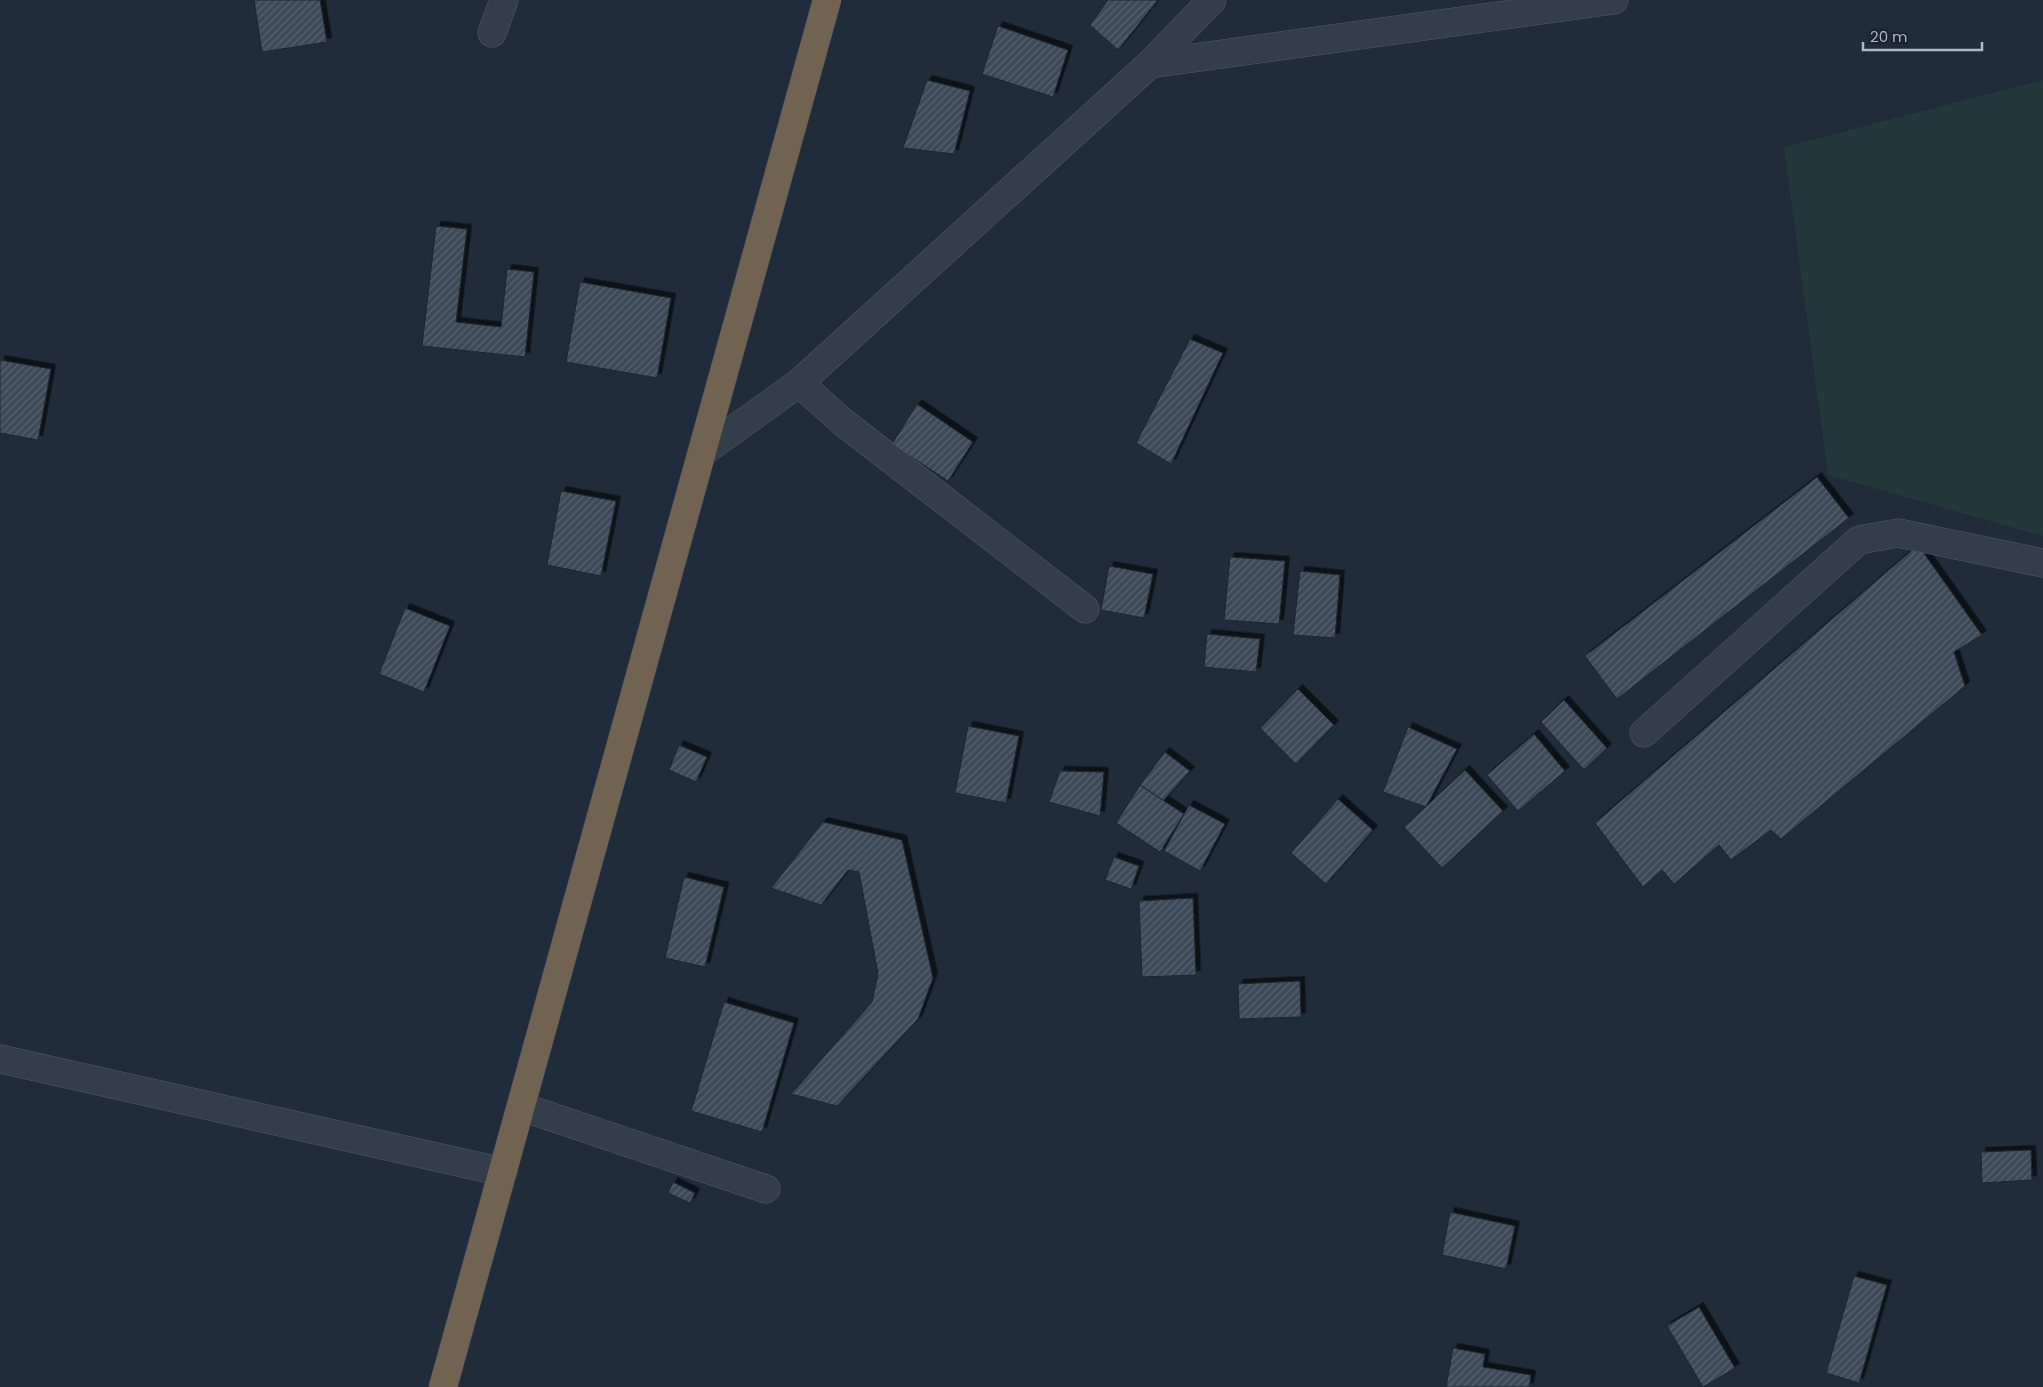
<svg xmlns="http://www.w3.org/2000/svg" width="2043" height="1387" font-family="Poppins,sans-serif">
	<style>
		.grass { fill: #22383b }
		.building { fill: url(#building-hatch); stroke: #1c2531; filter: url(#shadow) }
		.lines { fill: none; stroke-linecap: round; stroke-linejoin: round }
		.street-casing { stroke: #525b68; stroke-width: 29 }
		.highway-casing { stroke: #3f4855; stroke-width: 29 }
		.street { stroke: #343e4a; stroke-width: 28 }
		.highway { stroke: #706351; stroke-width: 28 }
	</style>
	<defs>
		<pattern id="building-hatch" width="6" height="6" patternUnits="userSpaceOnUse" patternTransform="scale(1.25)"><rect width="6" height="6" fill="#3c4a59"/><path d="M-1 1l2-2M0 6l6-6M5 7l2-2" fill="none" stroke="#56626f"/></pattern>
		<filter id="shadow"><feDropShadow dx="4.5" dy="-4.5" stdDeviation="0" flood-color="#0009"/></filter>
	</defs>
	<rect width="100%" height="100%" fill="#202c3a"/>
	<polygon class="grass" points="2043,80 2043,536 1828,475 1784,147"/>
	<g class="building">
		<polygon points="254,0 320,0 327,42 262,52"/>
		<polygon points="1108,0 1158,0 1118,50 1090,25"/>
		<polygon points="998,26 1068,50 1053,97 982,74"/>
		<polygon points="927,80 970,91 954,154 903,148"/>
		<polygon points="436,226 467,229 456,322 501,327 507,269 534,272 525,357 422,346"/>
		<polygon points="580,282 671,298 657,378 566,362"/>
		<polygon points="1190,339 1223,353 1171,464 1136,443"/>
		<polygon points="0,360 51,369 38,440 0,433"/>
		<polygon points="917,404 973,442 948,481 892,444"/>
		<polygon points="1817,477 1849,518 1617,699 1585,656"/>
		<polygon points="561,491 616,501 601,576 547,565"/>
		<polygon points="1918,545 1982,635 1954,652 1965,686 1781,839 1771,830 1731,860 1719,845 1674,884 1662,870 1643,887 1595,823"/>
		<polygon points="1230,557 1285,561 1279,624 1224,620"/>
		<polygon points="1109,566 1153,574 1144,618 1101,610"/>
		<polygon points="1300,571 1340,575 1335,638 1293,635"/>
		<polygon points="405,608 450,626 424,692 379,674"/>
		<polygon points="1207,634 1260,639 1256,672 1204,667"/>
		<polygon points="1298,689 1334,725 1296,764 1260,728"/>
		<polygon points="1564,700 1607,748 1584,770 1541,722"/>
		<polygon points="968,726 1019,736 1006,803 955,793"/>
		<polygon points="1408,727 1457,749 1426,807 1383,792"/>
		<polygon points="1534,734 1565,771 1518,811 1487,775"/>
		<polygon points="679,745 707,757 696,782 669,770"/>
		<polygon points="1165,752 1190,771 1163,801 1140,785"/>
		<polygon points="1465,770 1503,811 1442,868 1404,827"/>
		<polygon points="1060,771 1104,772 1100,816 1049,802"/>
		<polygon points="1140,785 1184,814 1160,852 1116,823"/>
		<polygon points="1140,785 1184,814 1160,852 1116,823"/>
		<polygon points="1338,799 1373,830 1326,884 1291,853"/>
		<polygon points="1189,805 1225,824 1200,871 1164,851"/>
		<polygon points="823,822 902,840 933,978 918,1019 837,1106 791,1094 872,1002 878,974 859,872 848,870 821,905 771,888"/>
		<polygon points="1114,857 1139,866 1131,889 1105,880"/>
		<polygon points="1114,857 1139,866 1131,889 1105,880"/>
		<polygon points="684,877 724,887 705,967 665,958"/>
		<polygon points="684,877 724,887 705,967 665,958"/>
		<polygon points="1193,898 1196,975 1142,977 1139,901"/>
		<polygon points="1300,981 1301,1017 1239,1019 1238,984"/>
		<polygon points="724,1002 794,1023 762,1132 691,1111"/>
		<polygon points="2031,1150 2032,1180 1982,1183 1981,1152"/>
		<polygon points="673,1182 695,1193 690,1203 668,1193"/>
		<polygon points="1450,1212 1515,1226 1506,1269 1442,1255"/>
		<polygon points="1854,1276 1887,1285 1859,1383 1826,1373"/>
		<polygon points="1699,1307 1735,1368 1703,1387 1667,1326"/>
		<polygon points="1453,1348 1485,1354 1483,1367 1531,1375 1529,1387 1446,1387"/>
	</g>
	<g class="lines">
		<defs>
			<g id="street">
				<polyline points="492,33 504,0"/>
				<polyline points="1150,64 1614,0"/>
				<polyline points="799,383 844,423 1085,609"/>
				<polyline points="704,451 799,383 1150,64 1212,0"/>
				<polyline points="1644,733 1859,540 1898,533 2043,563"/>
				<polyline points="0,1059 503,1172"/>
				<polyline points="522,1107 766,1189"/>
			</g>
			<polyline id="highway" points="443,1387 827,0"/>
		</defs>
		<use href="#street" class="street-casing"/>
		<use href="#highway" class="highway-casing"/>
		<use href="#street" class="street"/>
		<use href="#highway" class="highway"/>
	</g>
	<path d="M1863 42v8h119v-8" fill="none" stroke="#afb8c6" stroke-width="2.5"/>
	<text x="1870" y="42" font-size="15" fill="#afb8c6" stroke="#1a232f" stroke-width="4" paint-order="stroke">20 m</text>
</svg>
